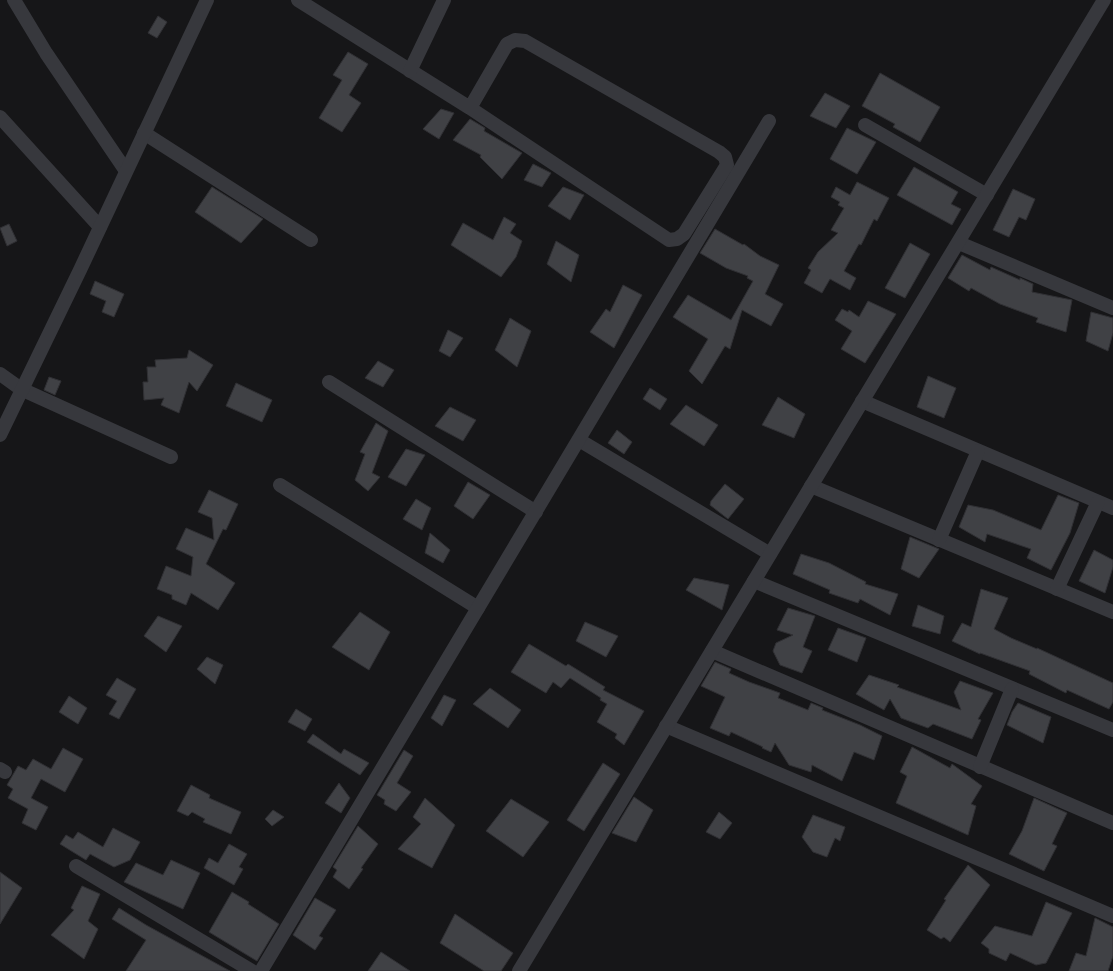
<svg xmlns="http://www.w3.org/2000/svg" width="1113" height="971" font-family="Manrope,sans-serif">
	<style>
		.building { fill: #404145; stroke: #303034 }
		.lines { fill: none; stroke-linecap: round; stroke-linejoin: round }
		.minor { stroke: #37383d; stroke-width: 14 }
	</style>
	<rect width="100%" height="100%" fill="#161618"/>
	<g class="building">
		<polygon points="158,16 167,22 157,38 148,33"/>
		<polygon points="348,52 368,64 349,95 361,103 342,132 319,118 342,80 333,75"/>
		<polygon points="880,73 940,107 920,142 893,127 895,124 862,106"/>
		<polygon points="825,93 850,106 836,128 810,116"/>
		<polygon points="441,109 454,113 439,139 423,129"/>
		<polygon points="470,119 485,128 484,131 522,153 502,179 480,157 481,155 453,140"/>
		<polygon points="847,128 876,142 857,174 830,159"/>
		<polygon points="533,164 551,173 542,187 524,180"/>
		<polygon points="914,167 958,192 951,204 961,209 952,225 897,195"/>
		<polygon points="857,182 889,198 877,221 874,219 861,245 859,244 844,271 856,278 850,290 830,279 822,293 804,283 811,270 808,268 818,252 838,233 831,230 844,208 838,205 840,202 831,197 836,187 850,195"/>
		<polygon points="212,187 263,219 241,243 195,212"/>
		<polygon points="563,187 584,195 570,220 548,206"/>
		<polygon points="1013,189 1035,199 1026,220 1019,217 1009,237 993,230"/>
		<polygon points="504,217 516,224 510,233 522,241 516,257 501,277 451,245 463,223 493,240"/>
		<polygon points="9,224 17,241 7,246 0,228"/>
		<polygon points="715,229 743,245 744,244 760,256 779,265 765,294 783,304 771,326 742,310 730,349 725,346 702,384 689,371 708,339 673,317 688,295 731,320 753,281 747,278 748,276 726,268 700,253"/>
		<polygon points="556,241 579,255 571,282 547,264"/>
		<polygon points="910,243 930,254 905,298 885,288"/>
		<polygon points="962,255 990,270 991,267 1020,280 1020,278 1033,284 1032,292 1072,300 1066,332 1036,322 1038,318 1000,304 971,288 969,291 948,278"/>
		<polygon points="95,281 124,294 114,317 102,312 106,301 90,294"/>
		<polygon points="623,285 642,295 614,348 590,332 606,309 610,312"/>
		<polygon points="868,301 896,314 865,363 841,349 852,331 835,320 842,309 848,312 849,310 859,317"/>
		<polygon points="1091,312 1113,318 1113,333 1108,351 1086,341"/>
		<polygon points="510,318 531,331 517,367 495,350"/>
		<polygon points="448,330 463,338 450,357 439,351"/>
		<polygon points="189,350 213,365 197,391 189,382 179,413 161,405 164,398 144,400 143,382 148,382 147,367 156,367 155,360 187,358"/>
		<polygon points="378,361 394,370 383,387 365,378"/>
		<polygon points="928,376 956,388 944,418 917,407"/>
		<polygon points="49,377 61,381 55,395 44,390"/>
		<polygon points="236,383 272,400 262,422 226,406"/>
		<polygon points="650,388 667,399 660,410 643,399"/>
		<polygon points="778,397 805,414 794,438 762,425"/>
		<polygon points="686,405 718,425 704,446 670,424"/>
		<polygon points="450,407 476,420 463,441 435,426"/>
		<polygon points="376,423 388,431 372,473 380,477 368,491 355,480 365,454 360,452"/>
		<polygon points="617,430 632,442 624,454 608,443"/>
		<polygon points="406,449 425,455 406,486 388,477"/>
		<polygon points="468,482 490,495 473,519 454,506"/>
		<polygon points="725,484 744,499 728,519 710,505 711,501"/>
		<polygon points="209,490 238,504 226,530 223,529 206,564 235,583 218,610 191,593 186,605 172,599 172,595 157,589 166,566 191,576 193,557 176,549 186,528 214,540 212,518 198,512"/>
		<polygon points="1058,495 1079,503 1070,533 1051,570 1027,558 1031,549 987,534 985,542 959,527 968,505 993,510 1041,530"/>
		<polygon points="416,499 431,508 422,530 403,519"/>
		<polygon points="430,533 450,550 443,563 425,553"/>
		<polygon points="910,537 939,549 919,578 901,569"/>
		<polygon points="1094,550 1113,560 1113,567 1105,593 1079,581"/>
		<polygon points="801,554 829,563 866,582 865,584 898,594 890,615 860,599 858,603 829,593 830,590 793,574"/>
		<polygon points="694,578 729,585 722,610 686,590"/>
		<polygon points="981,589 1008,598 994,629 1011,638 1037,649 1037,648 1113,683 1113,702 1109,709 1067,690 1066,693 1029,674 1030,671 980,653 980,654 952,641 962,623 971,627"/>
		<polygon points="918,605 944,616 940,634 912,626"/>
		<polygon points="788,608 815,616 803,647 812,651 802,673 780,665 773,651 776,643 793,635 777,630"/>
		<polygon points="360,612 390,632 369,670 332,647"/>
		<polygon points="158,616 182,626 166,652 144,636"/>
		<polygon points="585,622 618,636 606,657 576,641"/>
		<polygon points="838,628 866,638 857,662 828,650"/>
		<polygon points="529,644 566,666 568,664 605,687 603,690 644,711 624,745 615,738 617,734 597,722 607,704 600,700 601,698 570,678 561,688 553,682 546,693 511,672"/>
		<polygon points="207,657 223,665 215,684 197,669"/>
		<polygon points="715,662 731,669 729,673 749,682 780,693 778,698 808,710 811,703 823,708 822,710 860,725 882,736 874,760 854,752 842,781 812,765 811,772 789,765 775,743 771,752 762,748 763,747 731,732 729,736 710,728 725,697 701,686"/>
		<polygon points="869,675 899,685 897,687 961,710 954,692 960,681 993,693 978,719 981,720 972,739 933,724 928,728 901,718 890,699 884,710 856,694"/>
		<polygon points="117,678 136,689 119,719 109,714 117,701 106,695"/>
		<polygon points="490,688 521,710 508,728 473,704"/>
		<polygon points="444,695 456,700 442,726 431,718"/>
		<polygon points="69,696 87,708 78,724 59,712"/>
		<polygon points="1018,703 1051,717 1043,743 1007,725 1012,712"/>
		<polygon points="296,709 312,719 305,731 288,722"/>
		<polygon points="313,734 341,754 344,749 369,763 360,775 307,742"/>
		<polygon points="912,747 950,768 952,764 982,786 971,804 976,806 968,835 896,803 907,776 900,772"/>
		<polygon points="63,748 83,759 65,792 41,779 31,798 48,807 36,830 22,823 28,809 8,798 13,789 7,785 18,766 26,770 33,759 51,769"/>
		<polygon points="404,750 413,756 397,783 411,792 396,811 384,804 385,800 377,795"/>
		<polygon points="603,763 620,774 584,831 567,820"/>
		<polygon points="339,783 350,798 341,813 325,803"/>
		<polygon points="191,785 210,795 209,798 241,812 231,834 203,822 205,819 192,812 188,816 177,811"/>
		<polygon points="634,797 653,810 636,842 612,833"/>
		<polygon points="425,798 455,825 432,868 398,849 421,824 413,817"/>
		<polygon points="1034,798 1067,813 1052,844 1057,846 1044,871 1009,854 1022,831"/>
		<polygon points="511,799 549,822 523,857 486,831"/>
		<polygon points="273,810 284,817 272,826 265,819"/>
		<polygon points="719,812 732,823 720,839 706,832"/>
		<polygon points="813,815 845,827 840,841 835,838 827,857 813,852 802,837"/>
		<polygon points="358,826 378,844 361,868 363,869 349,889 333,877 337,870 333,867"/>
		<polygon points="113,828 140,842 130,860 114,867 90,854 86,860 60,844 66,835 73,839 78,832 103,847"/>
		<polygon points="229,844 247,854 239,867 243,869 234,885 204,868 209,858 218,863"/>
		<polygon points="171,860 200,873 183,909 124,882 136,863 163,875"/>
		<polygon points="968,865 990,885 950,942 944,937 941,939 927,930 946,900 944,899"/>
		<polygon points="0,872 22,888 0,924"/>
		<polygon points="82,886 100,894 88,921 98,929 84,959 51,935 74,910 71,908"/>
		<polygon points="232,892 249,902 248,904 279,924 257,961 209,932"/>
		<polygon points="315,898 336,910 319,936 323,938 315,950 293,935"/>
		<polygon points="1046,902 1072,913 1046,963 1036,965 1010,953 1006,961 989,953 989,949 981,943 995,926 1032,936"/>
		<polygon points="119,908 146,925 230,971 126,971 146,940 112,919"/>
		<polygon points="455,914 513,953 501,971 484,971 440,943"/>
		<polygon points="1095,918 1113,927 1113,956 1108,971 1069,971 1076,953 1086,956"/>
		<polygon points="381,952 410,971 368,971"/>
	</g>
	<g class="lines">
		<g class="minor">
			<polyline points="14,0 46,53 126,171"/>
			<polyline points="298,0 470,108 669,240 677,239 684,234 727,165 725,157 719,152 525,41 515,40 507,44 470,108"/>
			<polyline points="410,71 444,0"/>
			<polyline points="0,117 100,227"/>
			<polyline points="865,125 987,195"/>
			<polyline points="144,133 311,240"/>
			<polyline points="959,243 1113,308"/>
			<polyline points="0,374 21,389 171,457"/>
			<polyline points="329,382 536,512"/>
			<polyline points="862,401 1113,508"/>
			<polyline points="0,435 80,270 207,0"/>
			<polyline points="579,440 770,554"/>
			<polyline points="280,485 478,608"/>
			<polyline points="811,486 1113,612"/>
			<polyline points="939,540 978,451"/>
			<polyline points="754,581 1113,730"/>
			<polyline points="1057,589 1098,502"/>
			<polyline points="712,651 1113,823"/>
			<polyline points="666,726 1113,916"/>
			<polyline points="980,767 1012,689"/>
			<polyline points="0,769 5,772"/>
			<polyline points="76,866 252,971"/>
			<polyline points="261,971 769,121"/>
			<polyline points="519,971 1104,0"/>
		</g>
	</g>
</svg>
